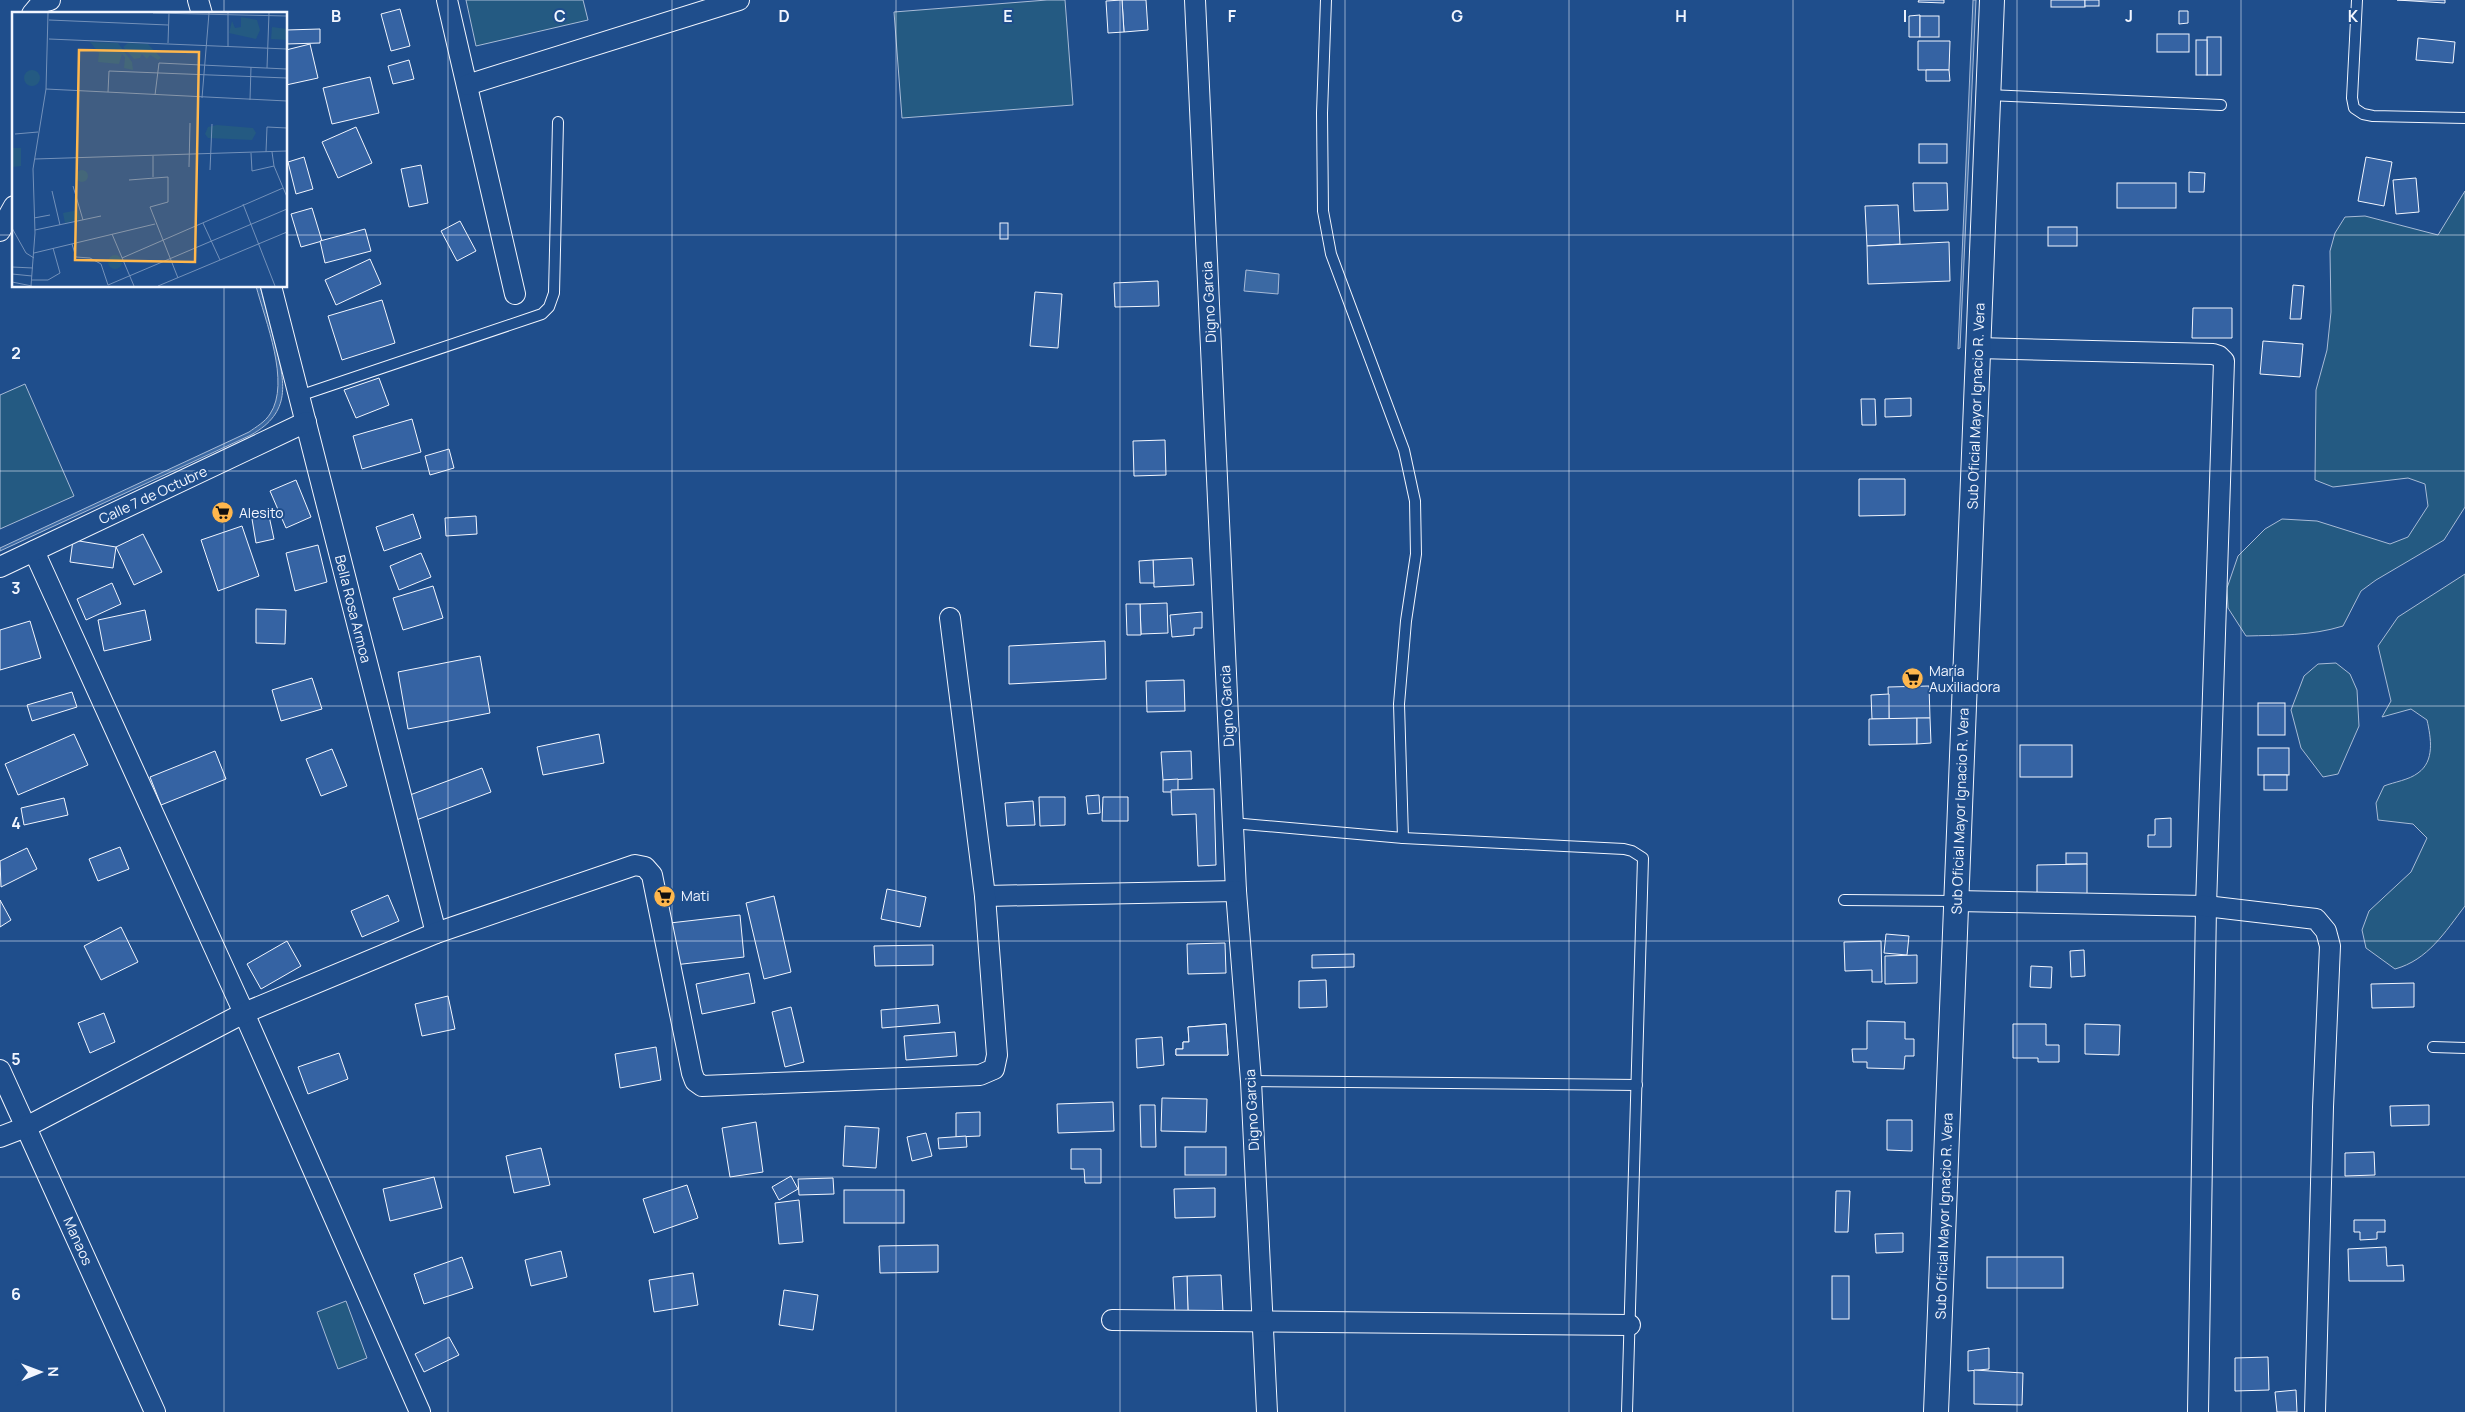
<svg xmlns="http://www.w3.org/2000/svg" width="2465" height="1412" font-family="Manrope,sans-serif">
	<style>
		.green { fill: #245a82; stroke: #a8bbd7 }
		.water { fill: #3b69a3; stroke: #a8bbd7 }
		.building { fill: #3563a3; stroke: #f2f6ff }
		.lines { fill: none; stroke-linecap: round; stroke-linejoin: round }
		.service-casing { stroke: #f2f6ff; stroke-width: 12 }
		.minor-casing { stroke: #f2f6ff; stroke-width: 22 }
		.tertiary-casing { stroke: #f2f6ff; stroke-width: 26 }
		.service { stroke: #1f4e8c; stroke-width: 10 }
		.minor { stroke: #1f4e8c; stroke-width: 20 }
		.tertiary { stroke: #1f4e8c; stroke-width: 24 }
		.grid { fill: none; stroke: #f2f6ff; stroke-width: 1; stroke-opacity: 0.55 }
		.labels { text-anchor: middle; stroke-width: 4; stroke-linejoin: round; paint-order: stroke }
		.street-label { font-size: 14px; fill: #f2f6ff; stroke: #1f4e8c }
		.poi-label { font-size: 14px; fill: #f2f6ff; stroke: #1f4e8c; text-anchor: start }
		.inset-road { fill: none; stroke: #7391ba; stroke-width: 1 }
		.view { fill: #ffb74d; fill-opacity: 0.15; stroke: #ffb74d; stroke-width: 2.5 }
		.inset-edge { fill: none; stroke: #f2f6ff; stroke-width: 2.5 }
		.grid-label { font-size: 16px; text-anchor: middle; font-weight: bold; fill: #f2f6ff; stroke: #1f4e8c; stroke-width: 4; stroke-linejoin: round; paint-order: stroke }
	</style>
	<rect width="100%" height="100%" fill="#1f4e8c"/>
	<g class="green">
		<polygon points="466,0 583,0 588,20 476,46"/>
		<polygon points="1047,0 1065,0 1073,105 902,118 894,12"/>
		<path d="M2465 191V507L2444 540 2376 580 2361 591 2343 626C2311 636 2279 635 2246 636L2228 608 2227 588 2238 556 2265 529 2282 519 2317 521 2390 544 2408 537 2428 506 2425 484 2408 478 2333 487 2315 480 2316 390 2327 350 2331 312 2330 251 2335 233 2345 217 2365 216 2438 235Z"/>
		<polygon points="25,384 74,496 0,529 0,395"/>
		<path d="M2465 574V906C2445 932 2428 960 2395 969L2366 948 2362 930 2369 911 2411 872 2427 838 2413 824 2378 820 2376 803 2384 786C2394 782 2409 780 2418 773 2435 761 2431 738 2427 720L2411 709 2382 717 2391 701 2378 646 2398 617Z"/>
		<polygon points="2336,663 2350,674 2357,690 2359,726 2338,774 2323,777 2301,748 2291,710 2304,676 2318,664"/>
		<polygon points="346,1301 367,1358 338,1369 317,1312"/>
	</g>
	<g class="water">
		<polygon points="1973,0 1976,0 1960,348 1958,349"/>
		<polygon points="1246,270 1279,274 1278,294 1244,291"/>
		<path d="M256 286H260C265 305 270 324 275 343 285 383 292 412 251 435L0 551V548L249 432C256 427 265 422 270 414 291 383 265 320 256 286Z"/>
	</g>
	<g class="building">
		<polygon points="1122,0 1146,0 1148,30 1124,32"/>
		<polygon points="1122,0 1124,32 1108,33 1106,1"/>
		<polygon points="1919,0 1944,0 1944,3 1918,2"/>
		<rect x="2051" y="0" width="34" height="7"/>
		<rect x="2085" y="0" width="14" height="6"/>
		<polygon points="2397,0 2445,0 2445,3"/>
		<polygon points="400,9 410,46 391,51 381,14"/>
		<polygon points="2179,11 2188,11 2188,23 2179,24"/>
		<polygon points="1920,15 1920,37 1909,37 1909,16"/>
		<rect x="1920" y="16" width="19" height="21"/>
		<polygon points="320,29 320,43 286,44 286,30"/>
		<rect x="2157" y="34" width="32" height="18"/>
		<rect x="2207" y="37" width="14" height="38"/>
		<polygon points="2418,38 2455,42 2453,63 2416,60"/>
		<rect x="2196" y="40" width="11" height="35"/>
		<polygon points="1918,41 1950,41 1949,70 1918,70"/>
		<polygon points="310,44 318,78 286,85 286,50"/>
		<polygon points="409,60 414,79 393,84 388,66"/>
		<polygon points="1926,70 1949,70 1950,81 1926,81"/>
		<polygon points="370,77 379,113 332,124 323,88"/>
		<polygon points="356,127 372,163 338,178 322,142"/>
		<rect x="1919" y="144" width="28" height="19"/>
		<polygon points="304,157 313,189 296,194 288,162"/>
		<polygon points="2366,157 2392,162 2384,206 2358,201"/>
		<polygon points="421,165 428,203 409,207 401,169"/>
		<polygon points="2189,172 2205,173 2204,192 2189,192"/>
		<polygon points="2416,178 2419,212 2396,214 2393,180"/>
		<polygon points="1913,183 1947,183 1948,210 1914,211"/>
		<rect x="2117" y="183" width="59" height="25"/>
		<polygon points="1898,205 1900,244 1867,246 1865,206"/>
		<polygon points="312,208 322,241 301,247 291,214"/>
		<polygon points="460,221 476,251 457,261 441,231"/>
		<rect x="1000" y="223" width="8" height="16"/>
		<rect x="2048" y="227" width="29" height="19"/>
		<polygon points="365,229 371,251 325,263 320,241"/>
		<polygon points="1949,242 1950,281 1868,284 1867,246"/>
		<polygon points="370,259 381,284 336,305 325,280"/>
		<polygon points="1158,281 1159,306 1115,307 1114,283"/>
		<polygon points="2293,285 2304,286 2301,319 2290,319"/>
		<polygon points="1035,292 1062,294 1058,348 1030,346"/>
		<polygon points="382,300 395,343 342,360 328,316"/>
		<polygon points="2193,308 2232,308 2232,338 2192,338"/>
		<polygon points="2263,341 2303,344 2300,377 2260,374"/>
		<polygon points="379,378 389,405 356,418 344,390"/>
		<polygon points="1911,398 1911,416 1885,417 1885,399"/>
		<polygon points="1861,399 1875,399 1876,425 1862,425"/>
		<polygon points="412,419 421,452 362,469 353,436"/>
		<polygon points="1165,440 1166,475 1134,476 1133,441"/>
		<polygon points="449,449 454,468 430,475 425,456"/>
		<polygon points="1859,479 1905,479 1905,515 1859,516"/>
		<polygon points="296,480 311,517 286,528 270,491"/>
		<polygon points="413,514 421,538 384,551 376,527"/>
		<polygon points="269,516 274,539 256,543 252,519"/>
		<polygon points="476,516 477,534 446,536 445,518"/>
		<polygon points="242,526 259,576 218,591 201,540"/>
		<polygon points="143,534 162,572 134,585 116,547"/>
		<polygon points="73,540 116,547 113,568 70,562"/>
		<polygon points="318,545 327,582 295,591 286,553"/>
		<polygon points="421,553 431,577 399,590 390,566"/>
		<polygon points="1192,558 1194,585 1154,587 1153,560"/>
		<polygon points="1153,560 1154,583 1140,583 1139,561"/>
		<polygon points="112,583 121,604 86,620 77,599"/>
		<polygon points="433,586 443,618 403,630 393,598"/>
		<polygon points="1167,603 1168,633 1141,634 1140,604"/>
		<polygon points="1126,604 1140,604 1141,635 1127,635"/>
		<polygon points="256,609 286,610 285,644 256,643"/>
		<polygon points="145,610 151,640 104,651 98,620"/>
		<polygon points="1202,612 1202,628 1194,628 1194,635 1172,637 1170,615"/>
		<polygon points="30,621 41,658 0,670 0,630"/>
		<polygon points="1105,641 1106,679 1009,684 1009,646"/>
		<polygon points="480,656 490,713 408,729 398,672"/>
		<polygon points="312,678 322,709 281,721 272,690"/>
		<polygon points="1184,680 1185,711 1147,712 1146,681"/>
		<polygon points="1929,686 1930,718 1889,719 1888,687"/>
		<polygon points="72,692 77,707 32,721 27,705"/>
		<polygon points="1889,694 1889,719 1872,719 1871,695"/>
		<rect x="2258" y="703" width="27" height="32"/>
		<polygon points="1917,718 1917,744 1869,745 1869,719"/>
		<polygon points="1917,718 1930,718 1931,743 1917,744"/>
		<polygon points="74,734 88,765 18,795 5,764"/>
		<polygon points="599,734 604,763 543,775 537,747"/>
		<rect x="2020" y="745" width="52" height="32"/>
		<rect x="2258" y="748" width="31" height="27"/>
		<polygon points="332,749 347,786 321,796 306,759"/>
		<polygon points="215,751 226,779 161,805 150,777"/>
		<polygon points="1191,751 1192,779 1163,780 1161,752"/>
		<polygon points="482,768 491,792 411,822 402,798"/>
		<rect x="2264" y="775" width="23" height="15"/>
		<polygon points="1178,779 1178,792 1163,792 1163,780"/>
		<polygon points="1214,789 1216,865 1198,866 1196,814 1172,815 1171,790"/>
		<polygon points="1099,795 1100,813 1088,814 1086,796"/>
		<polygon points="1039,797 1065,797 1065,825 1040,826"/>
		<polygon points="1103,797 1128,797 1128,821 1102,821"/>
		<polygon points="64,798 68,815 24,825 21,808"/>
		<polygon points="1033,801 1035,825 1007,826 1005,803"/>
		<polygon points="2171,818 2171,847 2148,847 2148,835 2155,835 2155,819"/>
		<polygon points="120,847 129,869 98,881 89,859"/>
		<polygon points="27,848 37,869 1,887 0,861"/>
		<rect x="2066" y="853" width="21" height="11"/>
		<polygon points="2087,864 2087,894 2037,895 2037,865"/>
		<polygon points="887,889 926,897 920,927 881,919"/>
		<polygon points="388,895 399,921 362,937 351,911"/>
		<polygon points="774,896 791,972 764,979 746,903"/>
		<polygon points="0,900 11,920 0,927"/>
		<polygon points="740,915 744,957 674,965 670,923"/>
		<polygon points="121,927 138,962 101,980 84,946"/>
		<polygon points="1886,934 1909,936 1907,955 1884,953"/>
		<polygon points="287,941 301,966 261,989 247,964"/>
		<polygon points="1881,941 1882,982 1872,982 1872,970 1845,971 1844,942"/>
		<polygon points="1225,943 1226,973 1188,974 1187,944"/>
		<polygon points="933,945 933,965 875,966 874,946"/>
		<polygon points="2084,950 2085,976 2071,977 2070,951"/>
		<polygon points="1354,954 1354,967 1312,968 1312,955"/>
		<polygon points="1917,955 1917,983 1885,984 1885,956"/>
		<polygon points="2031,966 2052,967 2051,988 2030,987"/>
		<polygon points="749,973 755,1003 702,1014 696,984"/>
		<polygon points="1326,980 1327,1007 1299,1008 1299,981"/>
		<polygon points="2414,983 2414,1007 2372,1008 2371,984"/>
		<polygon points="448,996 455,1029 422,1036 415,1004"/>
		<polygon points="938,1005 940,1023 882,1028 881,1010"/>
		<polygon points="791,1007 804,1062 785,1067 772,1012"/>
		<polygon points="104,1013 115,1042 90,1053 78,1023"/>
		<polygon points="1867,1021 1905,1022 1905,1039 1914,1039 1914,1056 1905,1056 1904,1069 1867,1068 1867,1062 1853,1062 1852,1049 1867,1049"/>
		<polygon points="1226,1024 1228,1055 1176,1055 1176,1049 1183,1049 1183,1042 1189,1042 1188,1027"/>
		<polygon points="1226,1024 1228,1055 1176,1055 1176,1049 1183,1049 1183,1042 1189,1042 1188,1027"/>
		<polygon points="2013,1024 2046,1024 2046,1045 2059,1045 2059,1062 2038,1062 2038,1058 2013,1058"/>
		<polygon points="2085,1024 2120,1025 2119,1055 2085,1054"/>
		<polygon points="955,1032 957,1056 906,1060 904,1036"/>
		<polygon points="1162,1037 1164,1065 1137,1068 1136,1039"/>
		<polygon points="656,1047 661,1080 620,1088 615,1054"/>
		<polygon points="339,1053 348,1079 308,1094 298,1067"/>
		<polygon points="1162,1098 1207,1099 1206,1132 1161,1131"/>
		<polygon points="1113,1102 1114,1131 1058,1133 1057,1104"/>
		<polygon points="1140,1105 1155,1105 1156,1147 1141,1147"/>
		<polygon points="2429,1105 2429,1125 2391,1126 2390,1106"/>
		<polygon points="980,1112 980,1136 956,1137 956,1113"/>
		<polygon points="1887,1120 1912,1120 1912,1151 1887,1150"/>
		<polygon points="756,1122 763,1172 730,1177 722,1128"/>
		<polygon points="845,1126 879,1128 876,1168 843,1166"/>
		<polygon points="926,1133 932,1156 912,1161 907,1137"/>
		<polygon points="966,1136 967,1147 939,1149 938,1138"/>
		<rect x="1185" y="1147" width="41" height="28"/>
		<polygon points="541,1148 550,1185 514,1193 506,1156"/>
		<polygon points="1071,1149 1101,1149 1101,1183 1085,1183 1084,1169 1071,1169"/>
		<polygon points="2374,1152 2375,1175 2345,1176 2345,1153"/>
		<polygon points="791,1176 798,1189 779,1200 772,1187"/>
		<polygon points="434,1177 442,1208 390,1221 383,1189"/>
		<polygon points="833,1178 834,1194 799,1195 798,1179"/>
		<polygon points="687,1185 698,1218 654,1233 643,1199"/>
		<polygon points="1215,1188 1215,1217 1175,1218 1174,1189"/>
		<rect x="844" y="1190" width="60" height="33"/>
		<polygon points="1836,1191 1850,1191 1848,1232 1835,1232"/>
		<polygon points="799,1200 803,1242 779,1244 775,1203"/>
		<polygon points="2354,1220 2385,1220 2385,1232 2377,1232 2377,1239 2360,1240 2360,1232 2354,1232"/>
		<polygon points="1903,1233 1903,1252 1876,1253 1875,1234"/>
		<polygon points="938,1245 938,1272 880,1273 879,1246"/>
		<polygon points="2386,1247 2387,1266 2403,1265 2404,1281 2349,1281 2348,1249"/>
		<polygon points="561,1251 567,1277 531,1286 525,1260"/>
		<polygon points="462,1257 473,1288 424,1304 414,1274"/>
		<rect x="1987" y="1257" width="76" height="31"/>
		<polygon points="693,1273 698,1305 654,1312 649,1280"/>
		<polygon points="1221,1275 1223,1312 1188,1313 1187,1276"/>
		<polygon points="1187,1276 1188,1311 1175,1312 1173,1277"/>
		<rect x="1832" y="1276" width="17" height="43"/>
		<polygon points="784,1290 818,1295 813,1330 779,1325"/>
		<polygon points="449,1337 459,1355 424,1372 415,1354"/>
		<polygon points="1989,1348 1989,1369 1968,1371 1968,1351"/>
		<polygon points="2268,1357 2269,1390 2235,1391 2235,1358"/>
		<polygon points="1974,1370 2023,1373 2022,1405 1974,1404"/>
		<polygon points="2296,1390 2297,1412 2277,1412 2275,1392"/>
	</g>
	<g class="lines">
		<defs>
			<g id="service">
				<polyline points="1326,0 1322,113 1323,211 1331,254 1404,450 1415,501 1416,554 1406,621 1399,704 1403,838"/>
				<polyline points="2357,0 2352,98 2354,108 2363,114 2373,116 2465,118"/>
				<polyline points="1988,95 2221,105"/>
				<polyline points="299,396 542,314 549,307 554,293 558,122"/>
				<polyline points="1232,823 1403,838 1624,849 1632,851 1643,858 1627,1412"/>
				<polyline points="1844,900 1956,901"/>
				<polyline points="2433,1047 2465,1048"/>
				<polyline points="1251,1081 1637,1085"/>
			</g>
			<g id="minor">
				<polyline points="198,0 202,14"/>
				<polyline points="447,0 515,294"/>
				<polyline points="1195,0 1236,891 1251,1081 1267,1412"/>
				<polyline points="32,14 42,2 50,0"/>
				<polyline points="467,85 739,0"/>
				<polyline points="0,231 14,206"/>
				<polyline points="271,286 436,933"/>
				<polyline points="1978,348 2213,354 2219,356 2224,361 2206,906 2198,1412"/>
				<polyline points="34,551 244,1013 420,1412"/>
				<polyline points="0,567 306,422"/>
				<polyline points="985,896 1236,891"/>
				<polyline points="1956,901 2206,906 2316,919 2326,931 2330,946 2323,1107 2315,1412"/>
				<polyline points="0,1070 155,1412"/>
				<polyline points="0,1137 26,1127 244,1013 436,933 635,865 645,867 652,875 692,1073 695,1081 702,1086 980,1075 994,1069 997,1055 985,896 950,618"/>
				<polyline points="1112,1320 1630,1325"/>
			</g>
			<polyline id="tertiary" points="1936,1412 1992,0"/>
		</defs>
		<use href="#service" class="service-casing"/>
		<use href="#minor" class="minor-casing"/>
		<use href="#tertiary" class="tertiary-casing"/>
		<use href="#service" class="service"/>
		<use href="#minor" class="minor"/>
		<use href="#tertiary" class="tertiary"/>
	</g>
	<path class="grid" d="M224 0V14M448 0V1412M672 0V1412M896 0V1412M1120 0V1412M1345 0V1412M1569 0V1412M1793 0V1412M2017 0V1412M2241 0V1412M0 235H14M286 235H2465M224 286V1412M0 471H2465M0 706H2465M0 941H2465M0 1177H2465"/>
	<defs>
		<symbol id="supermarket-disc" viewBox="-11 -11 22 22"><circle r="9.5" fill="#ffb74d" stroke="#1f4e8c"/><path d="M-6-5.5h2.5l.6 2H6L4.5 2H-2.5L-4.4-4H-6ZM-1.5 3.2a1.3 1.3 0 1 0 .1 0ZM3 3.2a1.3 1.3 0 1 0 .1 0Z" fill="#111"/></symbol>
	</defs>
	<g fill-rule="evenodd">
		<use href="#supermarket-disc" x="210" y="500" width="25" height="25"/>
		<use href="#supermarket-disc" x="1900" y="666" width="25" height="25"/>
		<use href="#supermarket-disc" x="652" y="884" width="25" height="25"/>
	</g>
	<g class="labels">
		<g class="street-label">
			<text transform="translate(1209 302) rotate(-93)" y="5">Digno Garcia</text>
			<text transform="translate(1976 406) rotate(-88)" y="5">Sub Oficial Mayor Ignacio R. Vera</text>
			<text transform="translate(153 495) rotate(-25)" y="5">Calle 7 de Octubre</text>
			<text transform="translate(353 609) rotate(76)" y="5">Bella Rosa Armoa</text>
			<text transform="translate(1227 706) rotate(-93)" y="5">Digno Garcia</text>
			<text transform="translate(1960 811) rotate(-88)" y="5">Sub Oficial Mayor Ignacio R. Vera</text>
			<text transform="translate(1252 1110) rotate(-93)" y="5">Digno Garcia</text>
			<text transform="translate(1944 1216) rotate(-88)" y="5">Sub Oficial Mayor Ignacio R. Vera</text>
			<text transform="translate(78 1241) rotate(66)" y="5">Manaos</text>
		</g>
		<g class="poi-label">
			<text x="239" y="518">Alesito</text>
			<text x="1929" y="676">María<tspan x="1929" dy="16">Auxiliadora</tspan></text>
			<text x="681" y="901">Mati</text>
		</g>
	</g>
	<g transform="translate(12 12)">
		<rect width="275" height="275" fill="#1f4e8c"/>
		<path d="M229 5 245 8 248 18 244 27 217 21 220 9 223 16 229 15ZM260 15 275 17V28L259 27ZM78 30 106 31 120 50 121 58 112 56 113 45 110 42 107 52 86 50 87 41ZM116 31 136 32 149 46 146 48 138 43 135 47 130 42 128 46 122 47 111 35ZM12 66a8 8 0 1 1 16 0a8 8 0 1 1-16 0ZM205 113 241 116 244 121 240 128 196 126 193 122 196 115ZM0 136H9V154L0 155ZM64 164a6 6 0 1 1 12 0a6 6 0 1 1-12 0ZM66 198 68 207 53 211 51 201ZM96 250a7 7 0 1 1 14 0a7 7 0 1 1-14 0Z" fill="#245a82"/>
		<path class="inset-road" d="M141 1 275 4M216 1V34M37 8 156 13M37 27 275 37M156 31 157 1M255 56 257 1M34 77 275 89M96 80 97 59 275 66M143 83 147 51 275 57M190 86 197 1M238 88 239 55M3 122 26 120M254 140 255 115 275 116M260 140 262 154 275 185M239 141 240 159 262 154M141 144V165M23 147 275 139M177 155 178 111M198 158 200 112M117 168 156 165V190L138 195 166 266M61 174 71 208M40 179 48 213M231 192 263 274M22 206 38 203M191 211 208 248M0 216 14 241 22 246M23 218 89 204M100 222 122 274M60 232 64 245 78 246 89 252 96 273M22 241 143 212M110 246 271 176M0 255 21 256M0 262 20 264M20 268H36L48 261 41 236M0 270 20 274M96 273 275 197M19 274 23 221 21 157 34 77 36 1M146 274 275 220"/>
		<path class="view" d="M67 38 187 40 183 250 63 248Z"/>
		<rect width="275" height="275" class="inset-edge"/>
	</g>
	<g class="grid-label">
		<text x="336" y="22">B</text>
		<text x="560" y="22">C</text>
		<text x="784" y="22">D</text>
		<text x="1008" y="22">E</text>
		<text x="1232" y="22">F</text>
		<text x="1457" y="22">G</text>
		<text x="1681" y="22">H</text>
		<text x="1905" y="22">I</text>
		<text x="2129" y="22">J</text>
		<text x="2353" y="22">K</text>
		<text x="16" y="359">2</text>
		<text x="16" y="594">3</text>
		<text x="16" y="829">4</text>
		<text x="16" y="1065">5</text>
		<text x="16" y="1300">6</text>
	</g>
	<g transform="translate(40 1372) rotate(89)" stroke="#1f4e8c" stroke-width="4" paint-order="stroke">
	<path d="M0-4L9 19L0 12L-9 19Z" fill="#f2f6ff"/>
	<text y="-8" font-size="14" font-weight="bold" text-anchor="middle" fill="#f2f6ff">N</text>
	</g>
</svg>
